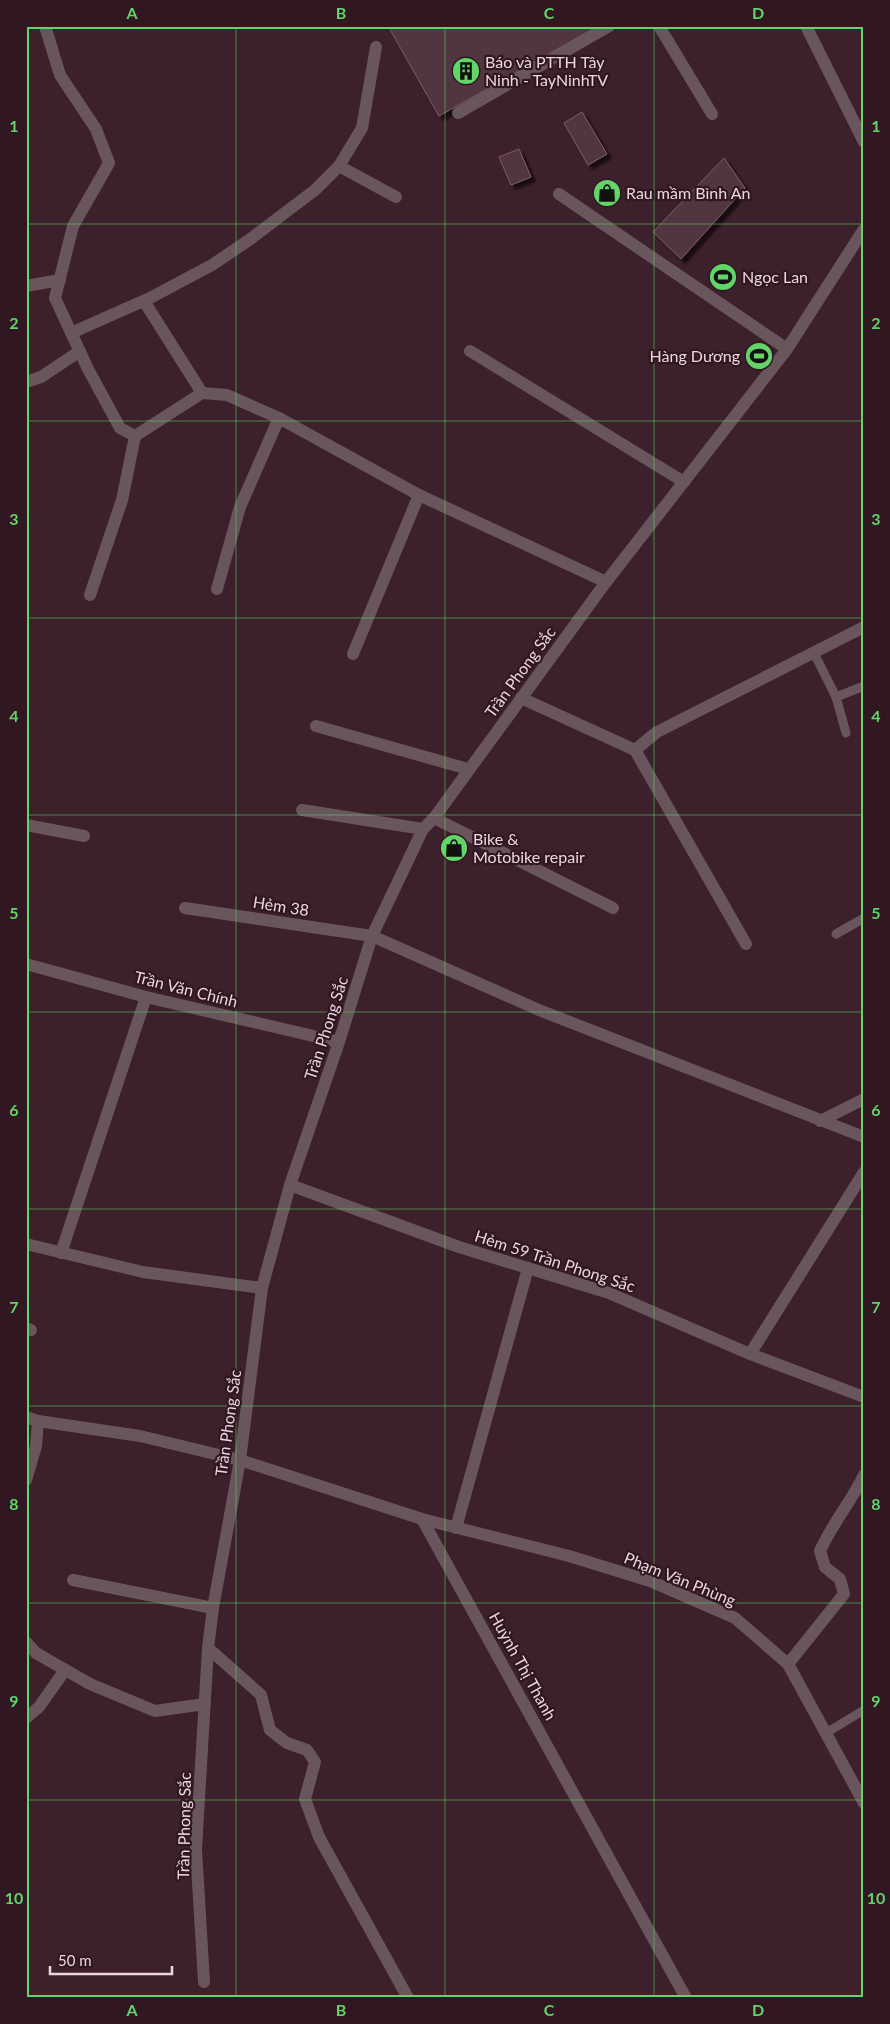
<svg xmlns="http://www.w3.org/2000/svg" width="890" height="2024" font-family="Lato,sans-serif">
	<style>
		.building { fill: #51343f; stroke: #7c5c68; filter: url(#shadow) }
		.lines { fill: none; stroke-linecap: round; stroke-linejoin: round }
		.service { stroke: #69565d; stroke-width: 9 }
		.minor { stroke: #69565d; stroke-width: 12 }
		.tertiary { stroke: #69565d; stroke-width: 12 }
		.grid { fill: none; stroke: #62d469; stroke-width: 1; stroke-opacity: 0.55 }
		.labels { text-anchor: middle; stroke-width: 4.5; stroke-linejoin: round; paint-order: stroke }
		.poi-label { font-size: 16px; fill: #ead7dd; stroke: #311722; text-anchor: start }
		.street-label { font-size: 16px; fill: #ead7dd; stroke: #311722 }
		.neatline { fill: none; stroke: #62d469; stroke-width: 2 }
		.grid-label { font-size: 16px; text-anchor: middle; font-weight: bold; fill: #62d469 }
	</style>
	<defs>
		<filter id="shadow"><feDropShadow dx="4.5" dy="4.5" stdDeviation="1" flood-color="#0009"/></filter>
	</defs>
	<rect width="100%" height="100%" fill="#3c202c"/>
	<g class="building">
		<polygon points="388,26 598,26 439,116"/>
		<polygon points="582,112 607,154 588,165 564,123"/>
		<polygon points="519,149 531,177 511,185 499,157"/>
		<polygon points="724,158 745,188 681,259 653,232"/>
	</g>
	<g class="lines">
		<g class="service">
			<polyline points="814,653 836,697"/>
			<polyline points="846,733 836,697 864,686"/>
			<polyline points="836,934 864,918"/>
			<polyline points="826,1733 864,1710"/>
		</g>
		<g class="minor">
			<polyline points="45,26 60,75 96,129 109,163 73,226 55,298 88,369 120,428 135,436 202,393"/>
			<polyline points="659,26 712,114"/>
			<polyline points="458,113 609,26"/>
			<polyline points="339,166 396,197"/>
			<polyline points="559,194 787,349"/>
			<polyline points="26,286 60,280"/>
			<polyline points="144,301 202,393"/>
			<polyline points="71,333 150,298 212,265 249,240 315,190 339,166 362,128 376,47"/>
			<polyline points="470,351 684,482"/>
			<polyline points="26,382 41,377 80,351"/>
			<polyline points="202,393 227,395 279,418 419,495 606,582"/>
			<polyline points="217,589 240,507 279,418"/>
			<polyline points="90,595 122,500 135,436"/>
			<polyline points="353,654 419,495"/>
			<polyline points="521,698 635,750 657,732 864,627"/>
			<polyline points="316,726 468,769"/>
			<polyline points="635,750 746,944"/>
			<polyline points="302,810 423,829"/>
			<polyline points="434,818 613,908"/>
			<polyline points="26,825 84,836"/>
			<polyline points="185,908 372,936 539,1010 864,1137"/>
			<polyline points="26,964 146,997 339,1042"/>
			<polyline points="820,1121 864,1099"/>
			<polyline points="290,1185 459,1247 609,1293 750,1354 864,1397"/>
			<polyline points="26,1244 143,1272 262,1288"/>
			<polyline points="61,1253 146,997"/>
			<polyline points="26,1328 31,1330"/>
			<polyline points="750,1354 864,1172"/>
			<polyline points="26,1417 38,1421 140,1436 240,1460 213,1608 208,1648 196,1849 204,1982"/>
			<polyline points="26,1480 36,1446 38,1421"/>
			<polyline points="422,1519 569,1556 650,1581 735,1618 788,1664 864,1803"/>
			<polyline points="456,1528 528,1268"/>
			<polyline points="73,1580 213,1608"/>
			<polyline points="26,1642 36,1653 90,1684 155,1711 205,1704"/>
			<polyline points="208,1648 261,1695 270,1730 287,1743 307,1750 315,1762 305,1799 319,1837 408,1998"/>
			<path d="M788 1664 844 1594 840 1579 825 1567 820 1551C832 1524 851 1502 864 1475"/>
			<polyline points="26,1718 39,1707 65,1670"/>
		</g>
		<g class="tertiary">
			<polyline points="806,26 864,142"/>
			<polyline points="686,1998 422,1519 240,1460 262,1288 290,1185 339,1042 372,936 423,829 434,818 606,582 787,349 864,229"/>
		</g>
	</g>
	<path class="grid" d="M236 26V1998M445 26V1998M654 26V1998M26 224H864M26 421H864M26 618H864M26 815H864M26 1012H864M26 1209H864M26 1406H864M26 1603H864M26 1800H864"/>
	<defs>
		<symbol id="building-disc" viewBox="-11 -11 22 22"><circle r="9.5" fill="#62d469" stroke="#311722"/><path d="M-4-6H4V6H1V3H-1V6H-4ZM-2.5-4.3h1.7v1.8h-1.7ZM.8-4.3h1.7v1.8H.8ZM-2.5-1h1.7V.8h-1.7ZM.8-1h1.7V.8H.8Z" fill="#111"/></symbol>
		<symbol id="shop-disc" viewBox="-11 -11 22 22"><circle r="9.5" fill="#62d469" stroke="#311722"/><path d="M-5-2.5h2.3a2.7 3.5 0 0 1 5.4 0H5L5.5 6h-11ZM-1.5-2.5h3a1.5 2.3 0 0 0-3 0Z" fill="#111"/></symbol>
		<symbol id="stadium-disc" viewBox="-11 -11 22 22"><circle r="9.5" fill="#62d469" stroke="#311722"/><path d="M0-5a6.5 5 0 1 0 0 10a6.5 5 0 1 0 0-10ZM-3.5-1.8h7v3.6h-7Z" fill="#111"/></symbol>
	</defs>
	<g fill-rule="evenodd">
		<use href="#building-disc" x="450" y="55" width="32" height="32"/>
		<use href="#shop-disc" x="591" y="177" width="32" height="32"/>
		<use href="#stadium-disc" x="707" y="261" width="32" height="32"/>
		<use href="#stadium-disc" x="743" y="340" width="32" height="32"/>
		<use href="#shop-disc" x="438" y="832" width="32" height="32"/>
	</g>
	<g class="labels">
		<g class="poi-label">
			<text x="485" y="68">Báo và PTTH Tây<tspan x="485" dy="18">Ninh - TayNinhTV</tspan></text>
			<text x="626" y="199">Rau mầm Bình An</text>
			<text x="742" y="283">Ngọc Lan</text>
			<text x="740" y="362" text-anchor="end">Hàng Dương</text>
			<text x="473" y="845">Bike &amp;<tspan x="473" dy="18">Motobike repair</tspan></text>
		</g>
		<g class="street-label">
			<text transform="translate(520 672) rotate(-54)" y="6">Trần Phong Sắc</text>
			<text transform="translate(281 906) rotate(9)" y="6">Hẻm 38</text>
			<text transform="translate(186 989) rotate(14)" y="6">Trần Văn Chính</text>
			<text transform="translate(326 1028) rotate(-72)" y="6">Trần Phong Sắc</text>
			<text transform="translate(555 1261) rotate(18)" y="6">Hẻm 59 Trần Phong Sắc</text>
			<text transform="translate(228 1423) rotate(-82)" y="6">Trần Phong Sắc</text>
			<text transform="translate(680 1579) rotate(22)" y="6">Phạm Văn Phùng</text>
			<text transform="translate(523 1666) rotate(61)" y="6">Huỳnh Thị Thanh</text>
			<text transform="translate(184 1826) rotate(-89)" y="6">Trần Phong Sắc</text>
		</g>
	</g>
	<rect width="890" height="2024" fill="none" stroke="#311722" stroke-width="55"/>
	<path d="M50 1966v8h122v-8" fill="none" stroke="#ead7dd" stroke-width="2.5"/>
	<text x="58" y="1966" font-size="15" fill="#ead7dd" stroke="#311722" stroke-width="4" paint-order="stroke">50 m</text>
	<rect x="28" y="28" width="834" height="1968" class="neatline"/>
	<g class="grid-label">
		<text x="132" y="19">A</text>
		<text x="341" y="19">B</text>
		<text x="549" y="19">C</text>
		<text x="758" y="19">D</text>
		<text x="14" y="132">1</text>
		<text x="876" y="132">1</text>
		<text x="14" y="329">2</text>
		<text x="876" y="329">2</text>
		<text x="14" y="525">3</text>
		<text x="876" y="525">3</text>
		<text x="14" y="722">4</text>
		<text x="876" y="722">4</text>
		<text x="14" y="919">5</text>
		<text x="876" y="919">5</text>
		<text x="14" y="1116">6</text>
		<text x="876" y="1116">6</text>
		<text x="14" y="1313">7</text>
		<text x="876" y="1313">7</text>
		<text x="14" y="1510">8</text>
		<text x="876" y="1510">8</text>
		<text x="14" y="1707">9</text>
		<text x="876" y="1707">9</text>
		<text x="14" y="1904">10</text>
		<text x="876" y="1904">10</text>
		<text x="132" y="2016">A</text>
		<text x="341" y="2016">B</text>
		<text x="549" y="2016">C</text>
		<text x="758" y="2016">D</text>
	</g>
</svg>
